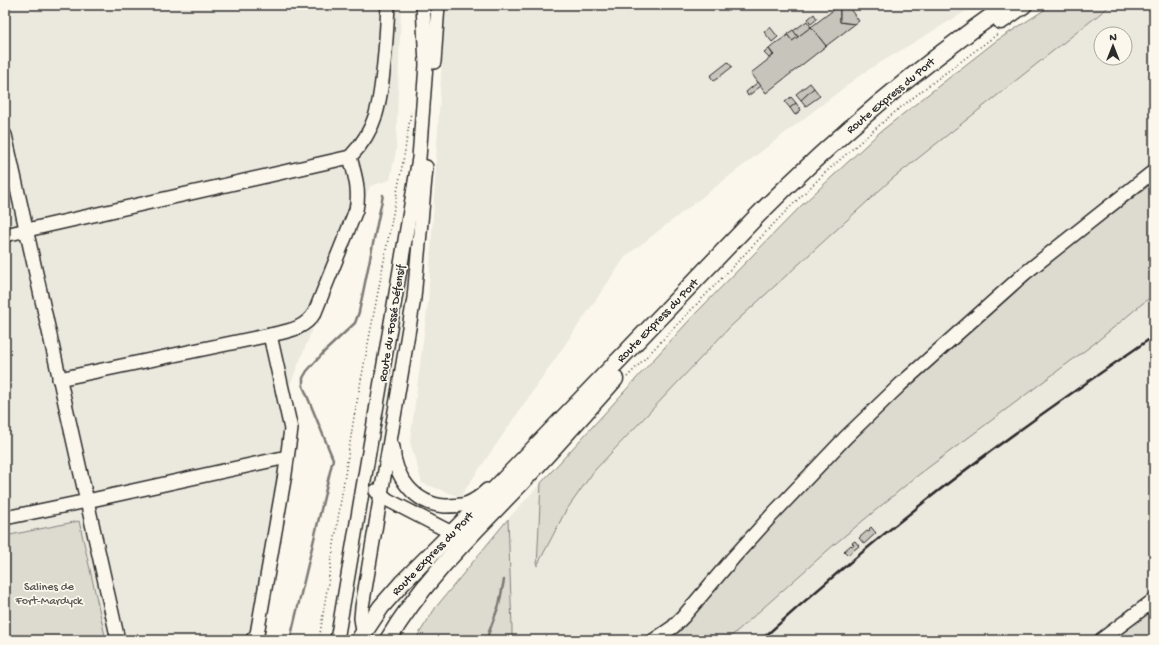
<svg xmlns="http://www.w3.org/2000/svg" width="1159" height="645" font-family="'Gochi Hand',sans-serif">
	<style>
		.built { fill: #ebe8de; fill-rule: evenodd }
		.green { fill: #dddad0; stroke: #84827e }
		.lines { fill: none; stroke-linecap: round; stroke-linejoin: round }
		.stream { stroke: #7b7a75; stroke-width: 2.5 }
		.building { fill: #c7c4bc; stroke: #2b2b2b }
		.minor-casing { stroke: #2b2b2b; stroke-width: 16 }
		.major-casing { stroke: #2b2b2b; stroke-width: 19 }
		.path { stroke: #2b2b2b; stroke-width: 1.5; stroke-dasharray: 1 3; stroke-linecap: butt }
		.minor { stroke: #fbf7ec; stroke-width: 13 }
		.major { stroke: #fbf7ec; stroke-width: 16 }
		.rail { stroke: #2b2b2b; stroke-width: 2.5 }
		.labels { text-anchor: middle; stroke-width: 3.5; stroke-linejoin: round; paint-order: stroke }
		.street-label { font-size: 12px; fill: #2b2b2b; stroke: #fbf7ec }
		.park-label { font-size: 12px; fill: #585754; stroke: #fbf7ec }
	</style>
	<rect width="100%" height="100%" fill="#fbf7ec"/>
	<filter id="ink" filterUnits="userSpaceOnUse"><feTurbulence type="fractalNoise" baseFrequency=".025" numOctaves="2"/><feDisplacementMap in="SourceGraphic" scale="8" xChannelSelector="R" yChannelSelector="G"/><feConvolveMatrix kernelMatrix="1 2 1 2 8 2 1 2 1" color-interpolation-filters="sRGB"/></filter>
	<g filter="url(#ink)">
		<g class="built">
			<polygon points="5,5 401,5 396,151 390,180 370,186 290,385 298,429 257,640 106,640 79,521 5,536"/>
			<polygon points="445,5 976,5 863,73 626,256 460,497 422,483 410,442 428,303"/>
			<path d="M1111 5H1154V181L1052 259 880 413 773 523 700 608 676 632 664 640H512V628L508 519 541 483 538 565 565 512 594 471 730 327 892 179ZM1101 34H1125V58H1101Z"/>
			<polygon points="1154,294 1154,597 1097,640 727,640 836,543 917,476 1095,343"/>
		</g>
		<g class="green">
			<polygon points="1052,5 1111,5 892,179 730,327 594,471 565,512 537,566 541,483 696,313 802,205 880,132 996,41"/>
			<polygon points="1154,182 1154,294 1095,343 917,476 836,543 727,640 664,640 676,632 700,608 773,523 880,413 1052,259"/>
			<polygon points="508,519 512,628 512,640 415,640 436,607"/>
			<polygon points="79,521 106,640 5,640 5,536"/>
			<polygon points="1154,603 1154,640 1105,640"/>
		</g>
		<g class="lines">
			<g class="stream">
				<polyline points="290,640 333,459 303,386 303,378 307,371 325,351 355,323 359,312 383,195"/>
				<polyline points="486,640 499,605 504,580"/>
			</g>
		</g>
		<g class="building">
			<polygon points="840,5 840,22 855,24 826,46 811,27"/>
			<polygon points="840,5 847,5 859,21 855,24 840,22"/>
			<polygon points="814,14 817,19 811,24 808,19"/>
			<polygon points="807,21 811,27 798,37 793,31"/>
			<polygon points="770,27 778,37 772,42 764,32"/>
			<polygon points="811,27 826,46 766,93 751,73 774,55 769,49 776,43 788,35 792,41"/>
			<polygon points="793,30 798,37 792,41 787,34"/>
			<polygon points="769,49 773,55 769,58 764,53"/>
			<polygon points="728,62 732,67 714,81 710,76"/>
			<polygon points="758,82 761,86 748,96 746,92"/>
			<polygon points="810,83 814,88 801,100 796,94"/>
			<polygon points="814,88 820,96 806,106 801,100"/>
			<polygon points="791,97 796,103 790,108 785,102"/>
			<polygon points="796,103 801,110 795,115 790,108"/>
			<polygon points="871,527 876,533 864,544 859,538 867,531 869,532 870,531 869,529"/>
			<polygon points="855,541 859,546 848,555 844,551 851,545 852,546 854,545 852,543"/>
		</g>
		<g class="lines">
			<defs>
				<g id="minor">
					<polyline points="434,62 438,5"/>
					<polyline points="5,135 87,501 5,518"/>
					<path d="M350 157C378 128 380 102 384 63 386 44 387 25 388 5"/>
					<path d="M5 235 350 157C355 175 360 191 356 210L315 312C305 329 288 331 270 335"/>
					<polyline points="59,379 270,335 291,429 285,474 257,634 252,640"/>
					<path d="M393 447C394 477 415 504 445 506 452 506 459 506 466 504 474 501 481 496 487 490"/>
					<polyline points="376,491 388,500 452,533 461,534"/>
					<polyline points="364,638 361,618 362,607 414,298 426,167"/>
					<polyline points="118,640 87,501 287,457"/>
					<polyline points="337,640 419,158 426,65 423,5"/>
					<polyline points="654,640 673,627 683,617 733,558 771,516 846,437 901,384 1024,274 1154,171"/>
					<polyline points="1101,640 1154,600"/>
				</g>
				<g id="major">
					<polyline points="1001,21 1024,5"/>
					<path d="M359 640 381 607 402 583 471 514 757 216C834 138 917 68 1007 5"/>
					<path d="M388 640C423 580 474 532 521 483 553 449 584 414 615 379"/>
				</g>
			</defs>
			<use href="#minor" class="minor-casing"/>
			<use href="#major" class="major-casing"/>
			<g class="path">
				<polyline points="1035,8 1040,5"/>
				<polyline points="627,377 787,210 827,171 890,116 924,89 999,33"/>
				<polyline points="319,640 354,417 404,156 411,112"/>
			</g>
			<use href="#minor" class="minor"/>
			<use href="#major" class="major"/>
			<path class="rail" d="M761 640C813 593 867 547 923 503 997 444 1076 390 1154 336"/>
		</g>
	</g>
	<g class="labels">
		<g class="street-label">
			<text transform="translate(890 95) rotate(-40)" y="4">Route Express du Port</text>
			<text transform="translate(657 320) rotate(-46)" y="4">Route Express du Port</text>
			<text transform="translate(391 323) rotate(-81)" y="4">Route du Fossé Défensif</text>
			<text transform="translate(432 553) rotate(-46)" y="4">Route Express du Port</text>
		</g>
		<g class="park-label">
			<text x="49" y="590">Salines de<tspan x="49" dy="14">Fort-Mardyck</tspan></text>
		</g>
	</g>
	<rect width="1159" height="645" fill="none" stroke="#fbf7ec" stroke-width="20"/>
	<rect x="10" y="10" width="1139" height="625" fill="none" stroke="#2b2b2b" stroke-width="1.5" filter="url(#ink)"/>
	<g transform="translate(1113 46)"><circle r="19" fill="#fbf7ec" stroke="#a8a59f"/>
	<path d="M0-3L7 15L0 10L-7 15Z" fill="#2b2b2b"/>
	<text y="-6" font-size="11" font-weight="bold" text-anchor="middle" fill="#2b2b2b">N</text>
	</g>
</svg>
